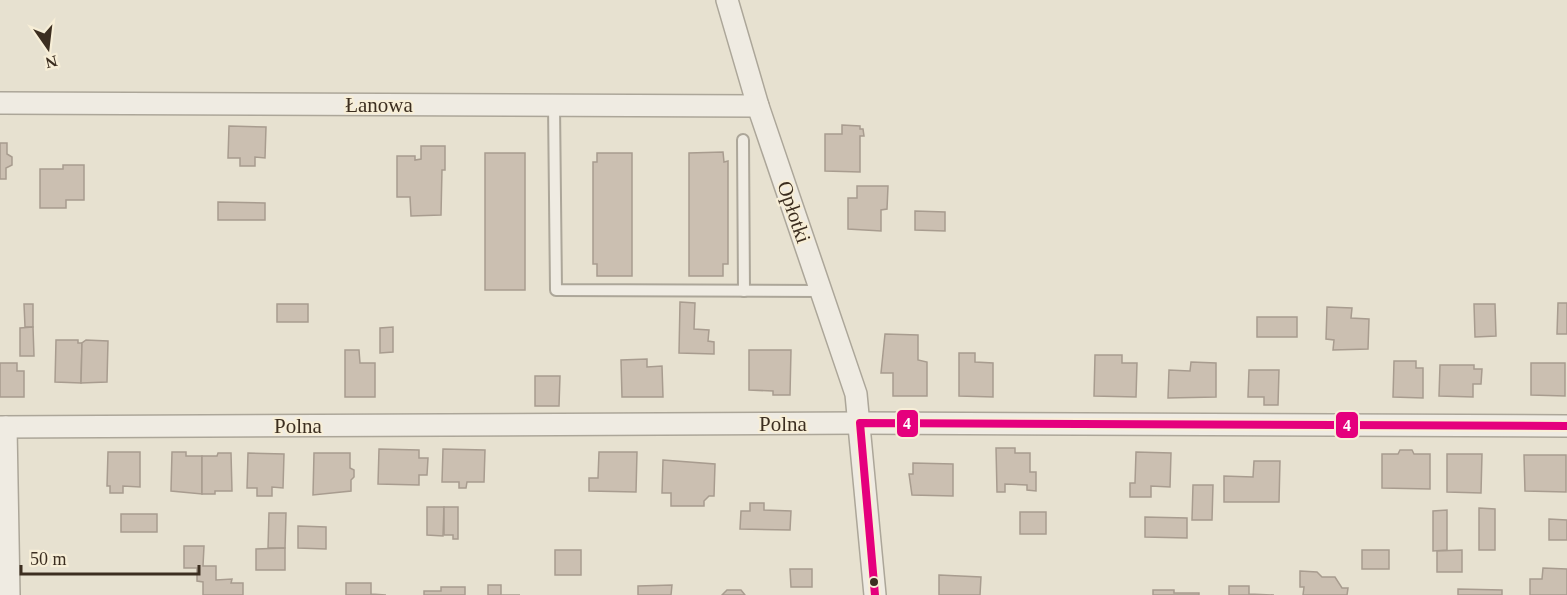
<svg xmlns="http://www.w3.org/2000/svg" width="1567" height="595" font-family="'Times New Roman',serif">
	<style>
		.building { fill: #cbbfb1; stroke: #a89c8f; stroke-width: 1.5 }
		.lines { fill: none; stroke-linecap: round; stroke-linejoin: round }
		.service-casing { stroke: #aca699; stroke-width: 14 }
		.minor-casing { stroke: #aca699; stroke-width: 24 }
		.service { stroke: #efebe2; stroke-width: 10 }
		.minor { stroke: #efebe2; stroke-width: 21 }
		.bus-1-casing { stroke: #f7eed7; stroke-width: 12 }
		.bus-1 { stroke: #e5007d; stroke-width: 8 }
		.bus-dot { fill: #3c2e20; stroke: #f7eed7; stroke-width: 2 }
		.labels { text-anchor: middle; stroke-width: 4.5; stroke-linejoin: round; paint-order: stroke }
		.street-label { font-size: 21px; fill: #3c2e20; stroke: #f7eed7 }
		.line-badge { stroke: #f7eed7; stroke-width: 2 }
		.badge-label { font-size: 16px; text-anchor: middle; font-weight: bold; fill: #fff }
	</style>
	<rect width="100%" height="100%" fill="#e7e1d0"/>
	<g class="building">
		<polygon points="842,125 860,126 860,129 863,129 864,136 860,136 860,172 825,171 825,134 842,134"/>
		<polygon points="229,126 266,127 265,158 255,157 255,166 240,166 240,158 228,158"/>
		<polygon points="0,143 7,143 7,154 12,157 12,165 6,168 6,179 0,179"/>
		<polygon points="421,146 445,146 445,170 442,170 441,215 411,216 410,197 397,197 397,156 415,156 415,160 421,159"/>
		<polygon points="723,152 724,162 728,161 728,264 723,264 723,276 689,276 689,153"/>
		<rect x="485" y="153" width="40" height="137"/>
		<polygon points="597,153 632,153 632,276 597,276 597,264 593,264 593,162 597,162"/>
		<polygon points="63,165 84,165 84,200 66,200 66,208 40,208 40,169 63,169"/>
		<polygon points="857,186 888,186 887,209 881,210 881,231 848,229 848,198 857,198"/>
		<polygon points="218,202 265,203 265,220 218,220"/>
		<polygon points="915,211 945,212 945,231 915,230"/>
		<polygon points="680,302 695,303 694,329 709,330 708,341 714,342 714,354 679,353"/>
		<polygon points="1558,303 1567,303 1567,334 1557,334"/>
		<polygon points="24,304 33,304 33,327 25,327"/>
		<rect x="277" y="304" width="31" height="18"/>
		<polygon points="1474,304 1495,304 1496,336 1475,337"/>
		<polygon points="1327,307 1352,308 1351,318 1369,319 1368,349 1333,350 1334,340 1326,339"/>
		<rect x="1257" y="317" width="40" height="20"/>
		<polygon points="33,327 34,356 20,356 20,328"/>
		<polygon points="393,327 393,352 380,353 380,328"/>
		<polygon points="885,334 918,335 918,360 927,362 927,396 893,396 893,373 881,373"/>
		<polygon points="56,340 78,340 78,343 82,343 81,383 55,382"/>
		<polygon points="86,340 108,341 107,382 81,383 82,343"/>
		<polygon points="345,350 359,350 360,363 375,363 375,397 345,397"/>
		<polygon points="749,350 791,350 790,395 773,395 773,391 749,390"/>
		<polygon points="959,353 975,353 975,362 993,363 993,397 959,396"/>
		<polygon points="1095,355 1122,355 1122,363 1137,363 1136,397 1094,396"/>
		<polygon points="647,359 647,367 662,366 663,397 622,397 621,360"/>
		<polygon points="1394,361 1416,361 1416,368 1423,368 1423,398 1393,397"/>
		<polygon points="1191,362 1216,363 1216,397 1168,398 1169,370 1190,371"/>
		<polygon points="0,363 17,363 17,371 24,371 24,397 0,397"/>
		<polygon points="1531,363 1565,363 1565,396 1531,395"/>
		<polygon points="1440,365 1474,365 1474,369 1482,369 1481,384 1473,384 1473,397 1439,396"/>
		<polygon points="1249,370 1279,370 1278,405 1264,405 1264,397 1248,397"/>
		<polygon points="535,376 560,376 559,406 535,406"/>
		<polygon points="996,448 1015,448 1015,453 1030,453 1030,472 1036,472 1036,491 1027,490 1027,485 1005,484 1005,492 997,492"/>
		<polygon points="379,449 419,450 419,458 428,458 427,475 419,475 419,485 378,484"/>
		<polygon points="443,449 485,450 484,482 467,482 466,488 459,488 459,482 442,482"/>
		<polygon points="1400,450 1412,450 1414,454 1430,454 1430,489 1382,488 1382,454 1398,454"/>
		<polygon points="108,452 140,452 140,487 123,486 123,493 110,493 110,486 107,486"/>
		<polygon points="172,452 186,452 186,456 202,456 202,494 171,491"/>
		<polygon points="599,452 637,452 636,492 589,491 589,478 598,478"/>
		<polygon points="1136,452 1171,453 1170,487 1151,486 1151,497 1130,497 1130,483 1135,483"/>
		<polygon points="218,453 231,453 232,491 215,491 215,494 202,494 202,456 217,456"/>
		<polygon points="248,453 284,454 283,488 272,487 272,496 257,496 257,488 247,488"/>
		<polygon points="314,453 350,453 350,468 354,470 354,477 351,480 351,491 313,495"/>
		<polygon points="1447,454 1482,454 1481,493 1447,492"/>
		<polygon points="1524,455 1566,455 1566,492 1525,491"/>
		<polygon points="663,460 715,464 714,496 709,496 704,501 704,506 671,506 671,493 662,493"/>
		<polygon points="1254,461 1280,461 1279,502 1224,502 1224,476 1253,477"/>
		<polygon points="913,463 953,464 953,496 912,495 909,474 913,474"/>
		<polygon points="1193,485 1213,485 1212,520 1192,520"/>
		<polygon points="750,503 764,503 764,510 791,511 790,530 740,529 741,511 750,511"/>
		<polygon points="427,507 444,507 443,536 427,535"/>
		<polygon points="444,507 458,507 458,539 453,539 453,535 444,535"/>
		<polygon points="1479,508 1495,509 1495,550 1479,550"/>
		<polygon points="1447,510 1447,550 1433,551 1433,511"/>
		<rect x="1020" y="512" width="26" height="22"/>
		<polygon points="269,513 286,513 285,548 268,548"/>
		<rect x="121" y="514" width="36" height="18"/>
		<polygon points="1145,517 1187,518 1187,538 1145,537"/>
		<polygon points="1549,519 1567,520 1567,540 1549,540"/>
		<polygon points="298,526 326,527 326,549 298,548"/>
		<polygon points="184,546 204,546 203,566 216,566 216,580 232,579 231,583 243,583 243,595 203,595 203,582 197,581 197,568 184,568"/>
		<polygon points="285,548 285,570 256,570 256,549"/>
		<rect x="555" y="550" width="26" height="25"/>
		<rect x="1362" y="550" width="27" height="19"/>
		<polygon points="1462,550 1462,572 1437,572 1437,551"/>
		<polygon points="1543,568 1567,569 1567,595 1530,595 1530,579 1542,579"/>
		<polygon points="790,569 812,569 812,587 791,587"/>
		<polygon points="1300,571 1317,572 1322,577 1335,577 1342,588 1348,588 1347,595 1303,595 1304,587 1300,587"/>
		<polygon points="939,575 981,577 980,595 939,595"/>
		<polygon points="346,583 371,583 371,594 386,595 346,595"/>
		<polygon points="488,585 501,585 501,595 520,595 488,595"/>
		<polygon points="672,585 671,595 638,595 638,586"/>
		<polygon points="1229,586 1249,586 1249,594 1274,595 1229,595"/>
		<polygon points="441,587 465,587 465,595 424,595 424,591 441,591"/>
		<polygon points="1458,589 1502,590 1502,595 1458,595"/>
		<polygon points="727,590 741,590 745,595 722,595"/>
		<polygon points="1153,590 1174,590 1174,593 1199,593 1199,595 1153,595"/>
	</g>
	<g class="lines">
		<defs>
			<g id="service">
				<polyline points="554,105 556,290 821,291"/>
				<polyline points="743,140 744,291"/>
			</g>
			<g id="minor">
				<polyline points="727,0 758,106 856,394 875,595"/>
				<polyline points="0,103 758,106"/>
				<polyline points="0,427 860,423 1567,426"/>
				<polyline points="6,427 9,595"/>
			</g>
		</defs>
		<use href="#service" class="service-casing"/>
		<use href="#minor" class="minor-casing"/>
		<use href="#service" class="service"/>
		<use href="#minor" class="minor"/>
		<defs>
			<polyline id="bus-1" points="875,595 860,423 1567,426"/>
		</defs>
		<use href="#bus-1" class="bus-1-casing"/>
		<use href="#bus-1" class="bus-1"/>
	</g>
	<circle class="bus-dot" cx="874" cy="582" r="5"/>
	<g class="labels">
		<g class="street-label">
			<text x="379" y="112">Łanowa</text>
			<text transform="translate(794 212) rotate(71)" y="7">Opłotki</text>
			<text x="783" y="431">Polna</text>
			<text x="298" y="433">Polna</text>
		</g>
	</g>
	<g class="line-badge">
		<rect x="896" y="409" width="23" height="29" rx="6" fill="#e5007d"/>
		<rect x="1335" y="411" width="24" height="28" rx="6" fill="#e5007d"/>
	</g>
	<g class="badge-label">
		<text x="907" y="429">4</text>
		<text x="1347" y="431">4</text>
	</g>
	<g transform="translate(48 48) rotate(166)" stroke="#f7eed7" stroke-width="4.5" paint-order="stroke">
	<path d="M0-4.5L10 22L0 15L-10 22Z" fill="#3c2e20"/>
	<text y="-9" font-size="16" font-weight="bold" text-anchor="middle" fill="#3c2e20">N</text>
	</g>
	<path d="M21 565v9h178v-9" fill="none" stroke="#3c2e20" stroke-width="3"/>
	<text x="30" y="565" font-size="18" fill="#3c2e20" stroke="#f7eed7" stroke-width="4.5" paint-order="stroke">50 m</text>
</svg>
